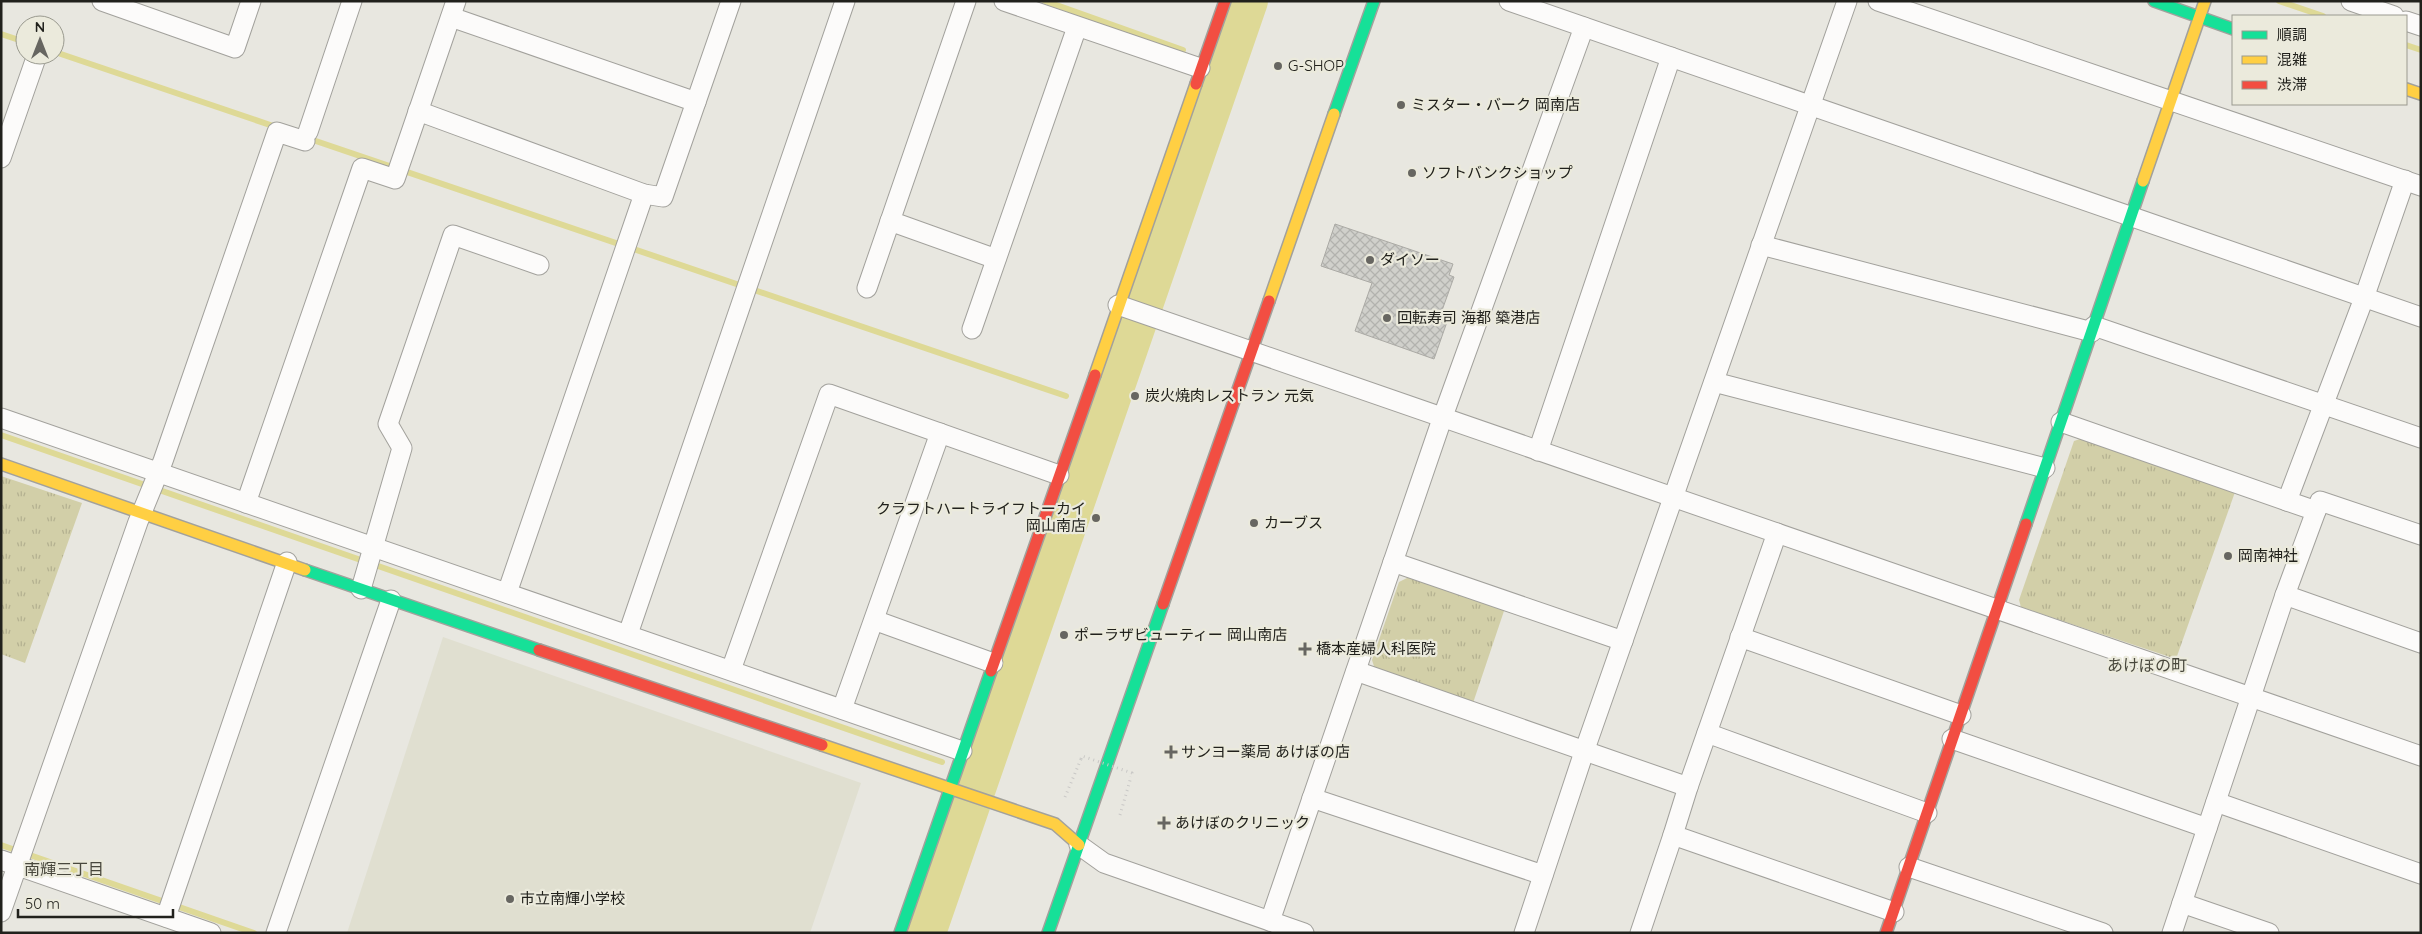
<svg xmlns="http://www.w3.org/2000/svg" width="2422" height="934" font-family="Quicksand,'Noto Sans JP',sans-serif">
	<style>
		.built { fill: #e0dfd0 }
		.grass { fill: url(#grass-tufts) }
		.lines { fill: none; stroke-linecap: round; stroke-linejoin: round }
		.stream { stroke: #ded996; stroke-width: 6 }
		.river { stroke: #ded996; stroke-width: 38 }
		.building { fill: url(#building-cross-hatch); stroke: #abaaa5 }
		.street-casing { stroke: #a2a19c; stroke-width: 21 }
		.fast-casing { stroke: #a2a19c; stroke-width: 14 }
		.slow-casing { stroke: #a2a19c; stroke-width: 14 }
		.jam-casing { stroke: #a2a19c; stroke-width: 14 }
		.path { stroke: #c9c8c6; stroke-width: 3; stroke-dasharray: 1 4; stroke-linecap: butt }
		.street { stroke: #fcfbfa; stroke-width: 19 }
		.fast { stroke: #16e098; stroke-width: 11 }
		.slow { stroke: #ffcf43; stroke-width: 11 }
		.jam { stroke: #f24e42; stroke-width: 11 }
		.path-bridge { stroke: #c9c8c6; stroke-width: 3; stroke-dasharray: 1 4; stroke-linecap: butt }
		.poi-dot { fill: #676661; stroke: #ebeadc; stroke-width: 2 }
		.labels { text-anchor: middle; stroke-width: 4.5; stroke-linejoin: round; paint-order: stroke }
		.poi-label { font-size: 15px; fill: #21211c; stroke: #ebeadc; text-anchor: start }
		.neighbourhood-label { font-size: 16px; fill: #49483d; stroke: #ebeadc }
	</style>
	<defs>
		<pattern id="grass-tufts" width="24" height="20" patternUnits="userSpaceOnUse" patternTransform="scale(1.25)"><rect width="24" height="20" fill="#d2cfa8"/><path d="M3 7l-1-3M5 7V3M7 7l1-3M15 17l-1-3M17 17v-4M19 17l1-3" fill="none" stroke="#b4b190"/></pattern>
		<pattern id="building-cross-hatch" width="8" height="8" patternUnits="userSpaceOnUse" patternTransform="scale(1.25)"><rect width="8" height="8" fill="#d0d0cb"/><path d="M0 0l8 8M0 8l8-8" fill="none" stroke="#b2b2ae"/></pattern>
	</defs>
	<rect width="100%" height="100%" fill="#e8e7e0"/>
	<polygon class="built" points="443,637 861,783 810,933 347,933"/>
	<g class="grass">
		<polygon points="2083,438 2235,492 2176,659 2021,607 2019,600 2074,441"/>
		<polygon points="1,476 82,503 25,663 1,654"/>
		<polygon points="1411,576 1505,608 1472,706 1376,673 1372,660 1399,582"/>
	</g>
	<g class="lines">
		<g class="stream">
			<polyline points="1045,1 1183,50"/>
			<polyline points="2279,1 2323,16"/>
			<polyline points="1,34 25,42"/>
			<polyline points="2406,45 2421,50"/>
			<polyline points="55,52 279,128"/>
			<polyline points="1215,61 1227,65"/>
			<polyline points="307,138 1066,396"/>
			<polyline points="1100,408 1108,410"/>
			<polyline points="1,435 942,762"/>
			<polyline points="975,773 981,776"/>
			<polyline points="1,845 254,933"/>
		</g>
		<polyline class="river" points="927,933 1249,1"/>
	</g>
	<polygon class="building" points="1335,224 1453,264 1449,275 1454,277 1440,316 1448,319 1434,359 1355,331 1372,283 1321,266"/>
	<g class="lines">
		<defs>
			<g id="street">
				<polyline points="102,1 235,48 251,1"/>
				<polyline points="1004,1 1200,68"/>
				<polyline points="1509,1 2421,317"/>
				<polyline points="1878,1 2421,186"/>
				<polyline points="2351,1 2394,16"/>
				<polyline points="451,17 696,102"/>
				<polyline points="2406,21 2421,26"/>
				<polyline points="418,111 644,194 663,197 731,1"/>
				<polyline points="308,132 352,1"/>
				<polyline points="1,158 37,55"/>
				<polyline points="890,221 996,259"/>
				<polyline points="1761,245 2092,332"/>
				<polyline points="867,288 966,1"/>
				<polyline points="1118,305 2421,756"/>
				<polyline points="2094,326 2421,438"/>
				<polyline points="972,329 1077,27"/>
				<polyline points="1714,382 2045,468"/>
				<polyline points="1,418 962,751"/>
				<polyline points="2061,422 2287,501"/>
				<polyline points="1538,451 1671,57"/>
				<polyline points="246,503 362,168 395,179 456,1"/>
				<polyline points="2316,511 2320,501 2421,535"/>
				<polyline points="1393,562 1623,641"/>
				<polyline points="361,589 402,448 388,424 453,235 539,265"/>
				<polyline points="507,593 644,194"/>
				<polyline points="2285,595 2421,643"/>
				<polyline points="874,620 993,663"/>
				<polyline points="628,634 845,1"/>
				<polyline points="1740,637 1961,715"/>
				<polyline points="731,670 829,394 1059,475"/>
				<polyline points="1356,671 1688,787 1673,835 1894,912"/>
				<polyline points="842,709 940,433"/>
				<polyline points="1707,733 1927,813"/>
				<polyline points="1952,739 2207,828"/>
				<polyline points="1688,787 1777,533"/>
				<polyline points="1312,798 1543,875"/>
				<polyline points="2216,802 2421,874"/>
				<polyline points="1079,845 1104,863 1304,933"/>
				<polyline points="1,860 211,933"/>
				<polyline points="1909,867 2103,933"/>
				<polyline points="2182,903 2269,933"/>
				<polyline points="1,912 138,522 163,461 277,132 305,141"/>
				<polyline points="166,917 287,562"/>
				<polyline points="1270,921 1442,419 1584,27"/>
				<polyline points="276,933 391,600"/>
				<polyline points="1524,933 1584,752 1847,1"/>
				<polyline points="1640,933 1673,835"/>
				<polyline points="2172,933 2285,595 2316,511 2287,501 2364,298 2405,180"/>
			</g>
			<g id="fast">
				<polyline points="2154,1 2233,29"/>
				<polyline points="1334,114 1374,1"/>
				<polyline points="2026,524 2143,181"/>
				<polyline points="305,570 539,650"/>
				<polyline points="900,933 991,671"/>
				<polyline points="1048,933 1163,604"/>
			</g>
			<g id="slow">
				<polyline points="2406,89 2421,94"/>
				<polyline points="2143,181 2205,1"/>
				<polyline points="1269,301 1334,114"/>
				<polyline points="1095,375 1196,84"/>
				<polyline points="1,464 305,570"/>
				<polyline points="822,745 1055,824 1079,845"/>
			</g>
			<g id="jam">
				<polyline points="1196,84 1225,1"/>
				<polyline points="1163,604 1269,301"/>
				<polyline points="539,650 822,745"/>
				<polyline points="991,671 1095,375"/>
				<polyline points="1886,933 2026,524"/>
			</g>
		</defs>
		<use href="#street" class="street-casing"/>
		<use href="#fast" class="fast-casing"/>
		<use href="#slow" class="slow-casing"/>
		<use href="#jam" class="jam-casing"/>
		<g class="path">
			<polyline points="1065,797 1081,759"/>
			<polyline points="1120,815 1131,777"/>
		</g>
		<use href="#street" class="street"/>
		<use href="#fast" class="fast"/>
		<use href="#slow" class="slow"/>
		<use href="#jam" class="jam"/>
		<polyline class="path-bridge" points="1081,759 1082,756 1132,773 1131,777"/>
	</g>
	<g class="poi-dot">
		<circle cx="1278" cy="66" r="5"/>
		<circle cx="1401" cy="105" r="5"/>
		<circle cx="1412" cy="173" r="5"/>
		<circle cx="1370" cy="260" r="5"/>
		<circle cx="1387" cy="318" r="5"/>
		<circle cx="1135" cy="396" r="5"/>
		<circle cx="1096" cy="518" r="5"/>
		<circle cx="1254" cy="523" r="5"/>
		<circle cx="2228" cy="556" r="5"/>
		<circle cx="1064" cy="635" r="5"/>
		<path d="M1302.5 641.5h5v5h5v5h-5v5h-5v-5h-5v-5h5z"/>
		<path d="M1168.5 744.5h5v5h5v5h-5v5h-5v-5h-5v-5h5z"/>
		<path d="M1161.5 815.5h5v5h5v5h-5v5h-5v-5h-5v-5h5z"/>
		<circle cx="510" cy="899" r="5"/>
	</g>
	<g class="labels">
		<g class="poi-label">
			<text x="1288" y="71">G-SHOP</text>
			<text x="1411" y="110">ミスター・バーク 岡南店</text>
			<text x="1422" y="178">ソフトバンクショップ</text>
			<text x="1380" y="265">ダイソー</text>
			<text x="1397" y="323">回転寿司 海都 築港店</text>
			<text x="1145" y="401">炭火焼肉レストラン 元気</text>
			<text x="1086" y="514" text-anchor="end">クラフトハートライフトーカイ<tspan x="1086" dy="17">岡山南店</tspan></text>
			<text x="1264" y="528">カーブス</text>
			<text x="2238" y="561">岡南神社</text>
			<text x="1074" y="640">ポーラザビューティー 岡山南店</text>
			<text x="1316" y="654">橋本産婦人科医院</text>
			<text x="1181" y="757">サンヨー薬局 あけぼの店</text>
			<text x="1175" y="828">あけぼのクリニック</text>
			<text x="520" y="904">市立南輝小学校</text>
		</g>
		<g class="neighbourhood-label">
			<text x="2147" y="671">あけぼの町</text>
			<text x="64" y="875">南輝三丁目</text>
		</g>
	</g>
	<rect width="2422" height="934" fill="none" stroke="#21211c" stroke-width="5"/>
	<rect x="2232" y="15" width="175" height="90" fill="#ebeadc" stroke="#9a9a8f"/>
	<rect x="2242" y="31" width="25" height="8" fill="#16e098" stroke="#9a9a8f"/>
	<text x="2277" y="40" font-size="15" fill="#21211c">順調</text>
	<rect x="2242" y="56" width="25" height="8" fill="#ffcf43" stroke="#9a9a8f"/>
	<text x="2277" y="65" font-size="15" fill="#21211c">混雑</text>
	<rect x="2242" y="81" width="25" height="8" fill="#f24e42" stroke="#9a9a8f"/>
	<text x="2277" y="90" font-size="15" fill="#21211c">渋滞</text>
	<g transform="translate(40 40)"><circle r="24" fill="#ebeadc" stroke="#9a9a8f"/>
	<path d="M0-4L9 19L0 12L-9 19Z" fill="#676661"/>
	<text y="-8" font-size="14" font-weight="bold" text-anchor="middle" fill="#21211c">N</text>
	</g>
	<path d="M18 909v8h155v-8" fill="none" stroke="#21211c" stroke-width="2.5"/>
	<text x="25" y="909" font-size="15" fill="#21211c" stroke="#ebeadc" stroke-width="4" paint-order="stroke">50 m</text>
</svg>
